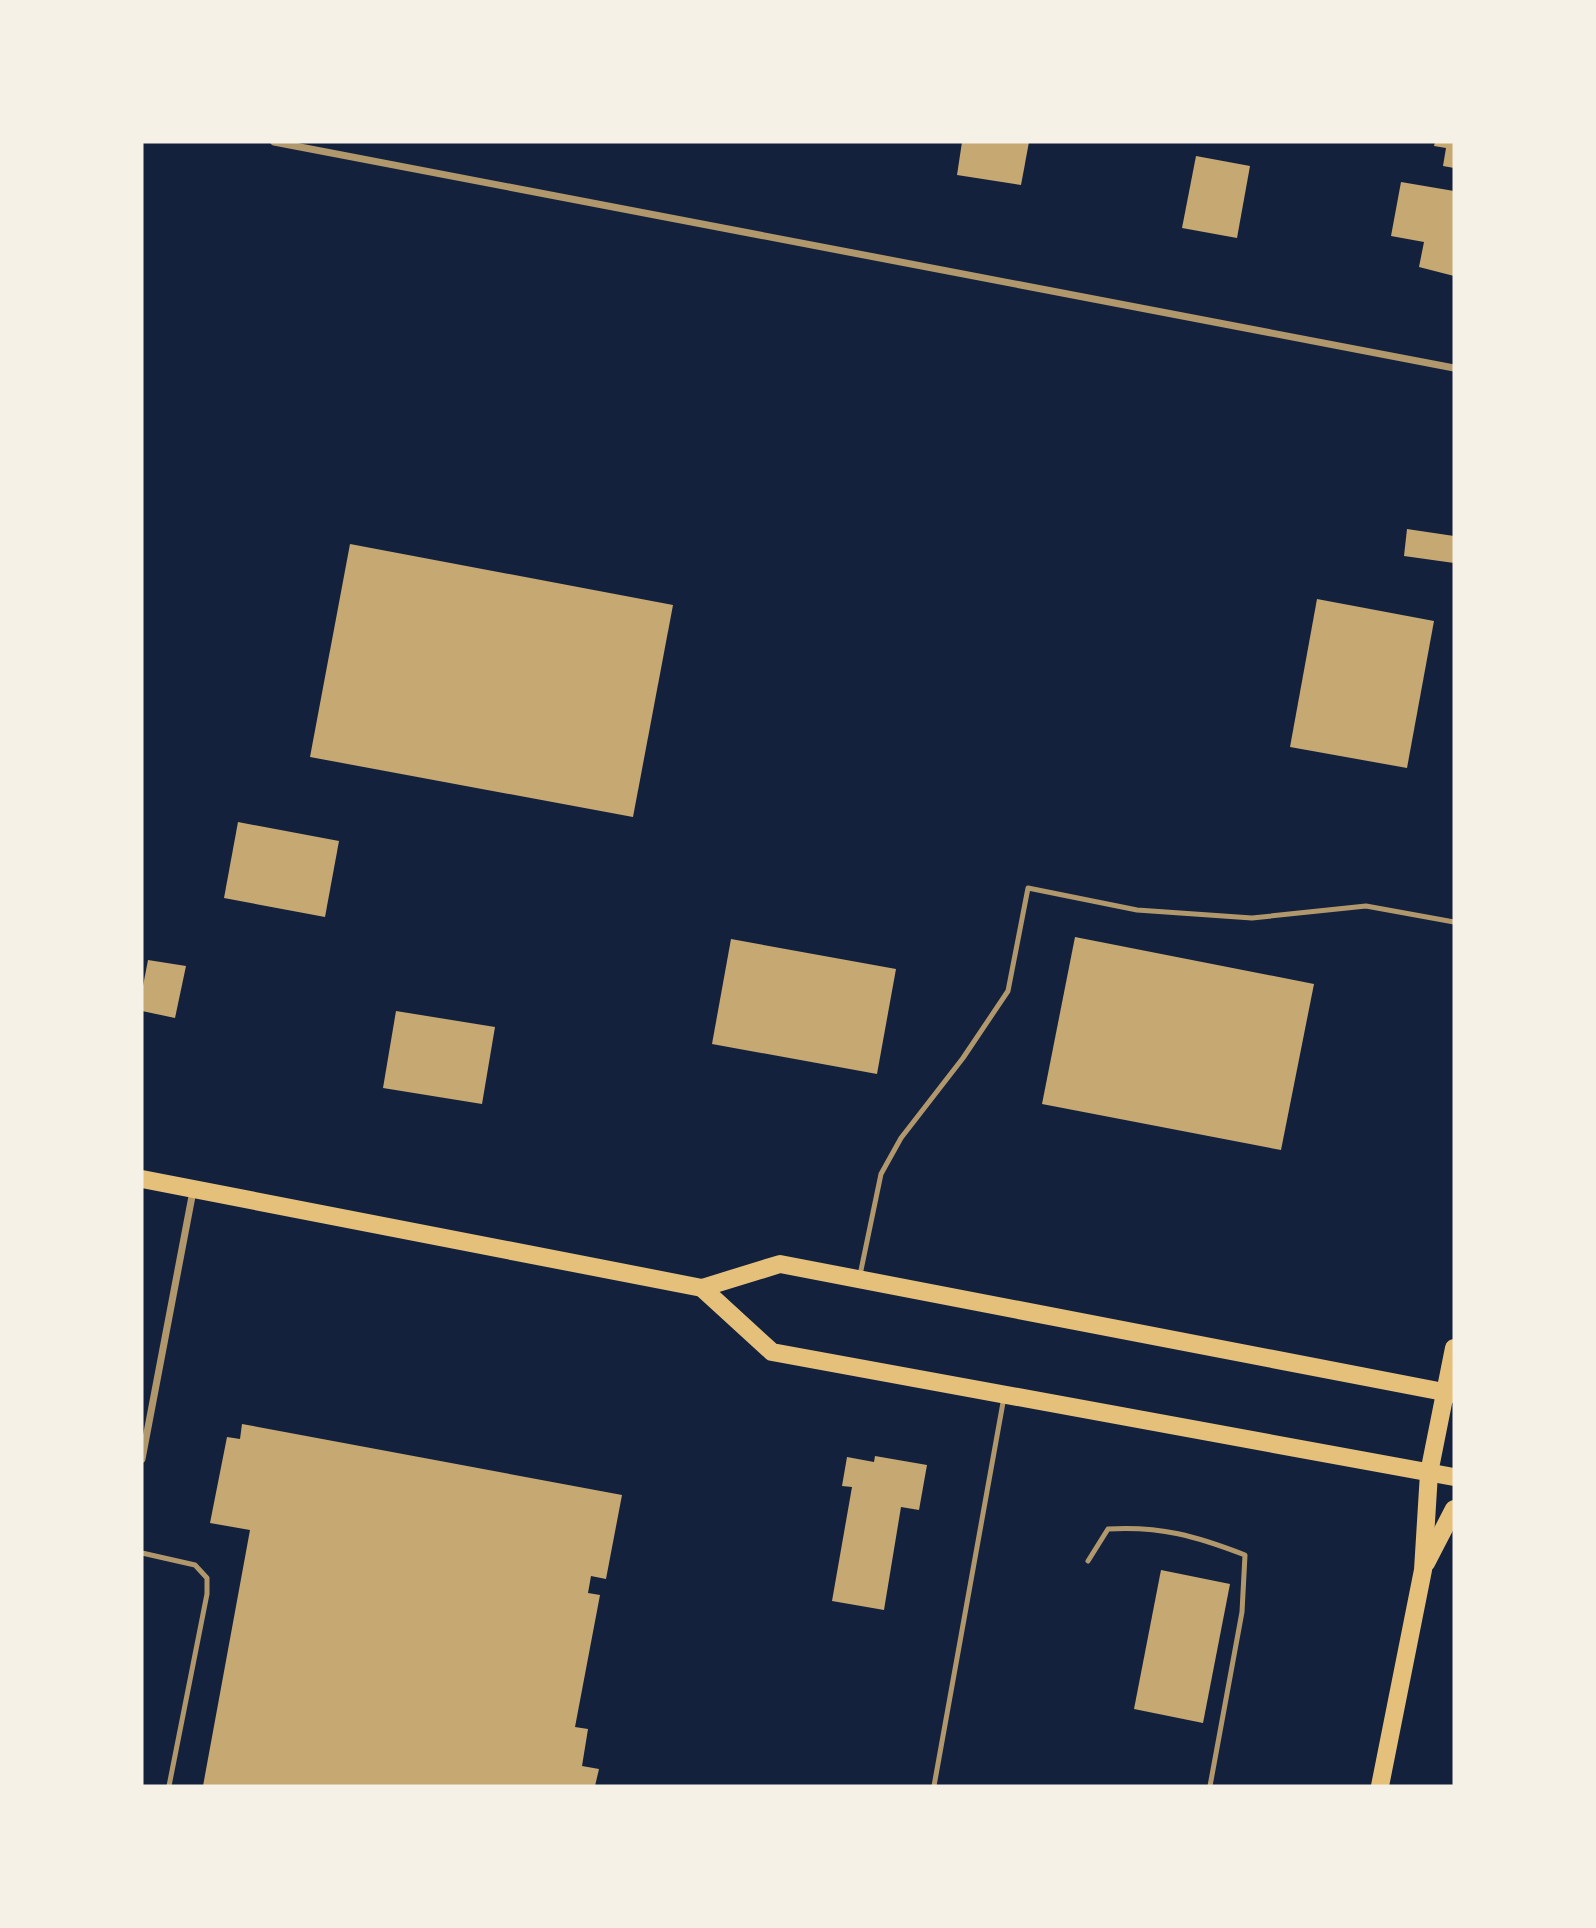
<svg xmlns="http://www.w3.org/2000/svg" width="1596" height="1928" font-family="Arial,sans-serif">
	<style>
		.building { fill: #c6a872 }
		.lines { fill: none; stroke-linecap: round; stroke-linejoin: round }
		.service { stroke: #b1986c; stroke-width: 5 }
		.minor { stroke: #b1986c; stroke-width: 7 }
		.primary { stroke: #e5c07b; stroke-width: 18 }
	</style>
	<rect width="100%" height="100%" fill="#14213d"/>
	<g class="building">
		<polygon points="962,142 1029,142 1021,185 957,175"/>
		<polygon points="1435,142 1454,142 1454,168 1443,166 1446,148 1434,146"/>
		<polygon points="1196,156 1250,166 1237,238 1182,228"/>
		<polygon points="1401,182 1454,191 1454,276 1419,267 1424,242 1391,236"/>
		<polygon points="1407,529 1454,536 1454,563 1404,556"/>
		<polygon points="350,544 673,605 633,817 310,757"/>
		<polygon points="1317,599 1434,621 1407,768 1290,747"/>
		<polygon points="238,822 339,841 325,917 224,898"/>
		<polygon points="1075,937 1314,984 1281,1150 1042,1104"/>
		<polygon points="731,939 896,969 877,1074 712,1044"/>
		<polygon points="148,960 186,966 175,1018 142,1011 142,991"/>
		<polygon points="396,1011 495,1027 482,1104 383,1088"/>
		<polygon points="242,1424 622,1495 606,1579 591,1576 588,1593 600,1595 575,1727 588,1729 582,1766 599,1769 595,1786 203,1786 250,1530 210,1523 227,1437 240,1439"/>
		<polygon points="875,1456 927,1465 919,1510 901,1507 884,1610 832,1601 852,1487 842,1486 847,1457 874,1462"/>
		<polygon points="1161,1570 1230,1584 1203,1723 1134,1709"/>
	</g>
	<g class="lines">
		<g class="service">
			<polyline points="860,1275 881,1174 901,1138 963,1058 1008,991 1028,888 1137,910 1252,918 1366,906 1454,922"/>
			<polyline points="142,1553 195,1565 207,1578 207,1594 169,1786"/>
			<path d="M1088 1561 1108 1529C1161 1526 1196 1536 1245 1555L1242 1612 1210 1786"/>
			<polyline points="934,1786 1004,1397"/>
		</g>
		<g class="minor">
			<polyline points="274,142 1454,368"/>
			<polyline points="142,1459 193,1191"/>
		</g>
		<g class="primary">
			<polyline points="142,1179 702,1288 780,1264 1454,1394"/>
			<polyline points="702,1288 772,1352 1454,1477"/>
			<polyline points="1426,1563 1454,1509"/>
			<polyline points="1380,1786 1423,1570 1429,1473 1454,1348"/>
		</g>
	</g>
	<rect width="1596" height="1928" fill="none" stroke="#f6f1e7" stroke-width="287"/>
</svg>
